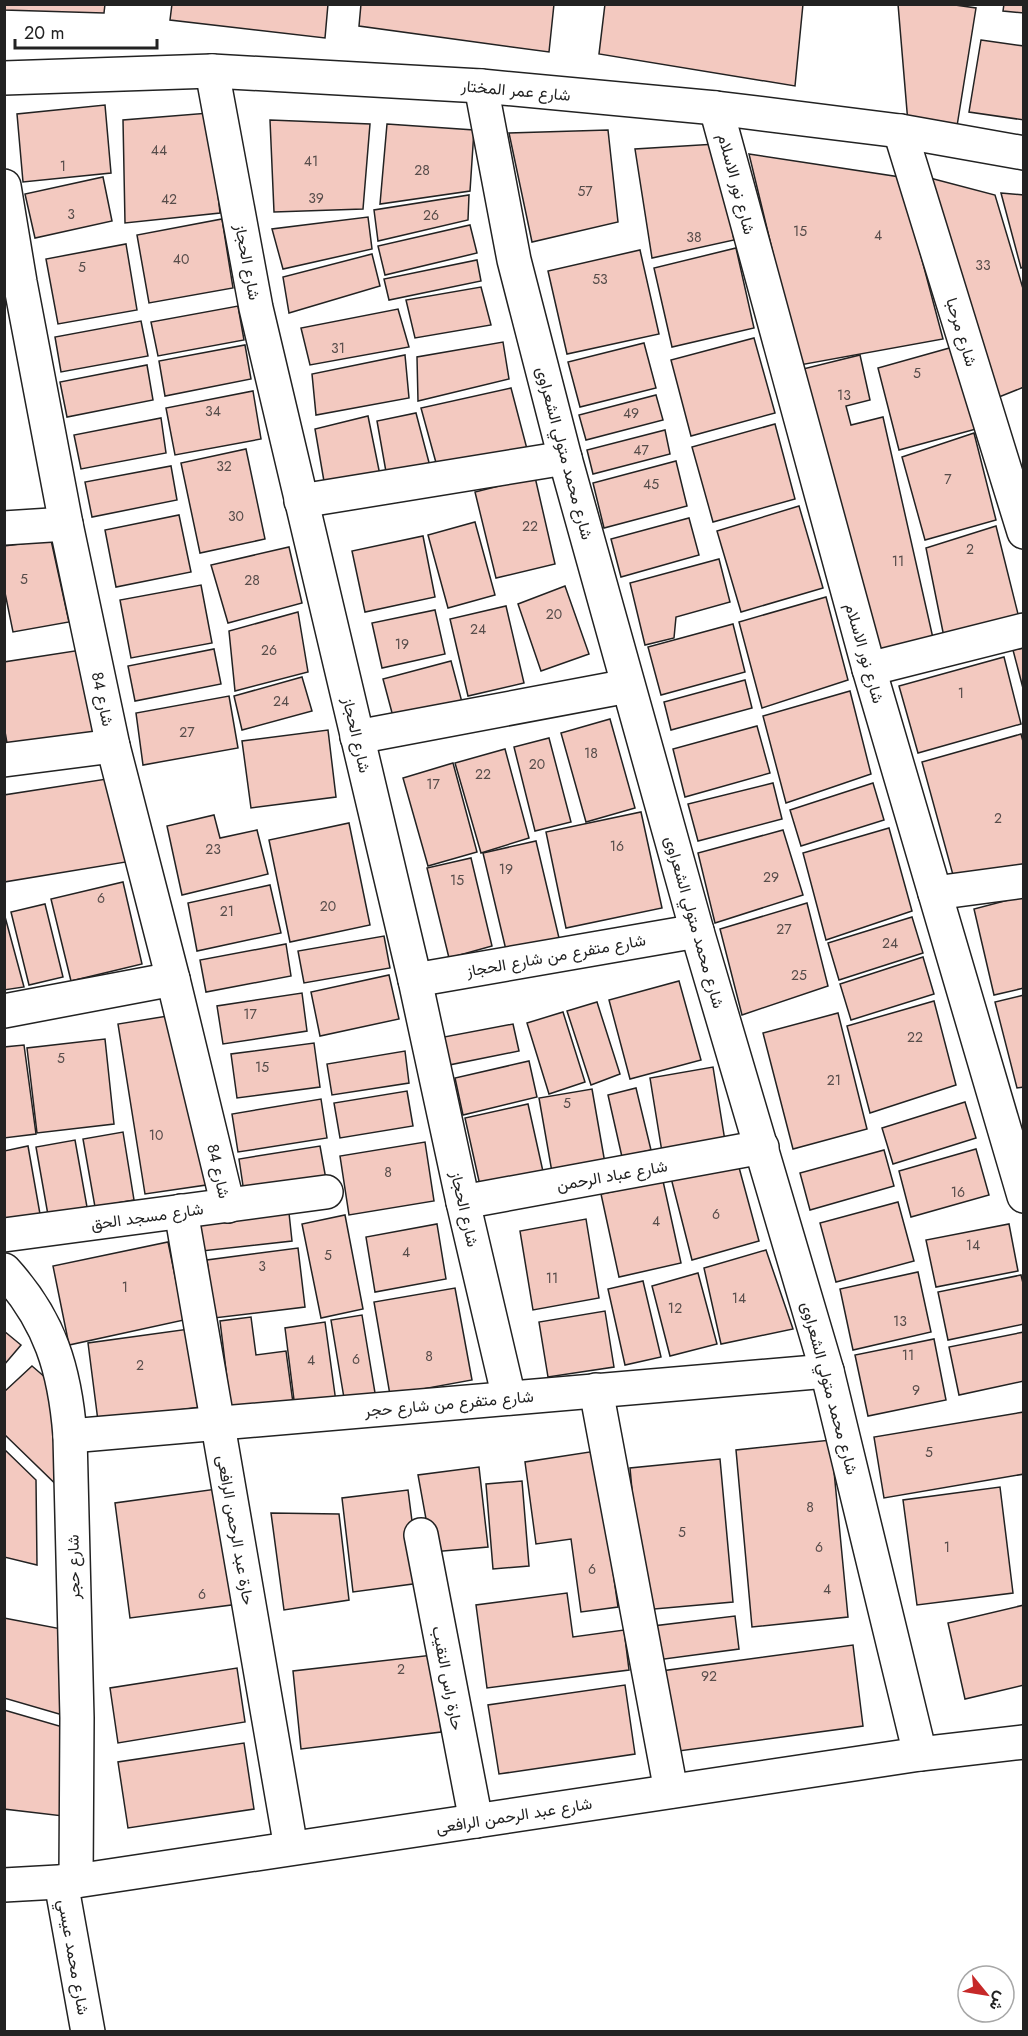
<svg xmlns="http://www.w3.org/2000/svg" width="1028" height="2036" font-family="Jost,Vazirmatn,sans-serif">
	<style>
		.building { fill: #f3c9c0; stroke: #222; stroke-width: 1.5 }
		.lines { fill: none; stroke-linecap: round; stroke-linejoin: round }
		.street-casing { stroke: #222; stroke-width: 36 }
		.secondary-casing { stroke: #222; stroke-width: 36 }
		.street { stroke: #fff; stroke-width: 33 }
		.secondary { stroke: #fff; stroke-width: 33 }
		.labels { text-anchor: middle; stroke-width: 4.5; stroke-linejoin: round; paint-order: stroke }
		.number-label { font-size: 14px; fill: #564c4a }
		.street-label { font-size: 16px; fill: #222; stroke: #fff }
	</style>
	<rect width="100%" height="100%" fill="#fff"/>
	<g class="building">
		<polygon points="4,4 105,4 104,13 4,10"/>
		<polygon points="172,4 328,4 325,38 170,20"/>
		<polygon points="361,4 554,4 549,52 359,26"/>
		<polygon points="605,4 803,4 795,86 599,54"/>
		<polygon points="898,4 948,4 976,8 957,126 908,123"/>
		<polygon points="1004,4 1024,4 1024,13 1003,11"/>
		<polygon points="981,40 1024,46 1024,120 969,112"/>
		<polygon points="105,105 111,173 23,182 17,114"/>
		<polygon points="209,113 220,213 125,223 123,120"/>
		<polygon points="270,120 370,124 363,209 274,212"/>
		<polygon points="387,124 474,130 470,191 380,204"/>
		<polygon points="608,130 618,222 532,242 509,133"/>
		<polygon points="716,144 734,240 652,258 635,149"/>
		<polygon points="749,154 900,177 943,339 800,365"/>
		<polygon points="103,177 112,221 35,238 25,194"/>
		<polygon points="930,178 995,195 1024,292 1024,387 994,399"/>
		<polygon points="1001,193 1024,195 1024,267 1021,268"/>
		<polygon points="469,195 468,220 378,241 374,210"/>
		<polygon points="368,217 372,249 283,269 272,229"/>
		<polygon points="222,219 233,288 149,303 137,235"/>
		<polygon points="470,225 477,253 385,275 378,246"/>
		<polygon points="126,244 137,310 58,324 46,259"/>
		<polygon points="736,248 754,328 672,347 654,268"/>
		<polygon points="640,250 659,334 567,354 548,271"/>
		<polygon points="372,254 380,286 289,313 283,277"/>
		<polygon points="477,260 481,281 389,300 384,279"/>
		<polygon points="481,287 491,325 415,338 406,300"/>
		<polygon points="238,306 244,340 158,356 151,322"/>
		<polygon points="398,309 409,347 310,365 301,328"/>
		<polygon points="141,321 148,356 61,372 55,337"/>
		<polygon points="754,338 775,413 691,436 671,360"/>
		<polygon points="503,342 509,379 418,401 417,357"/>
		<polygon points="644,343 656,388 580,407 568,362"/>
		<polygon points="245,345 251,379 165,396 159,361"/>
		<polygon points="953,347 976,429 899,450 878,368"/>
		<polygon points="405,355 409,398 316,415 312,374"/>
		<polygon points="860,355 870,400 846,406 851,425 883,417 935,647 870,662 803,369"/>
		<polygon points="147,365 153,400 67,417 60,382"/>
		<polygon points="511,388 527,449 438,470 421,408"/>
		<polygon points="253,391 261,439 175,455 166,408"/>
		<polygon points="656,395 663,420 586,440 579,415"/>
		<polygon points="416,413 432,474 388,483 377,421"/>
		<polygon points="368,416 381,480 326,493 315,429"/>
		<polygon points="161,418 166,453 81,469 74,435"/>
		<polygon points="775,424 795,499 713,522 692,447"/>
		<polygon points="665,430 670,454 593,474 587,450"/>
		<polygon points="974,433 996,520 925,540 902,457"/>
		<polygon points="246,449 265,539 200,553 181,463"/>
		<polygon points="676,461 687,506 604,528 593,483"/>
		<polygon points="171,466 177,500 92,517 85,482"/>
		<polygon points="535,477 555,564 496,578 475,492"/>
		<polygon points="799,506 823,588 741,612 717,531"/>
		<polygon points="179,515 191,572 116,587 105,530"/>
		<polygon points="689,518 699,555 621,577 611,539"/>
		<polygon points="475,522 495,595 448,608 428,535"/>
		<polygon points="996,526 1020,622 945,642 926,548"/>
		<polygon points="423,536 435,597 365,612 352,551"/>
		<polygon points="51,540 69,622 13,632 4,588 4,546"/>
		<polygon points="289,547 302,603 228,623 211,565"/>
		<polygon points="719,559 730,602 676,617 674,638 645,645 630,583"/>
		<polygon points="201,585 212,643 131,658 120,600"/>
		<polygon points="565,586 589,654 541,671 518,604"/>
		<polygon points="826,597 848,680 762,708 739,622"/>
		<polygon points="506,606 524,683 468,696 450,619"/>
		<polygon points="435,610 445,654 382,668 372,623"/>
		<polygon points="298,612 308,672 235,691 229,631"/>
		<polygon points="733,624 745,672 661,695 648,647"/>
		<polygon points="1024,648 1024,692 1013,650"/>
		<polygon points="214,649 221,684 135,701 128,666"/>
		<polygon points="81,650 95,736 8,749 4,726 4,662"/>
		<polygon points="1004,657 1021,724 918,753 899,686"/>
		<polygon points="451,661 463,706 395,724 383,679"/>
		<polygon points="302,677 312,711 242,730 234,696"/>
		<polygon points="745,680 752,708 671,730 664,702"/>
		<polygon points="850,691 871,774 786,803 763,716"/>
		<polygon points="229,696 238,748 143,765 136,713"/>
		<polygon points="610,719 635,808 586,822 561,733"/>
		<polygon points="757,726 770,773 685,797 673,749"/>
		<polygon points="328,730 336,797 251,808 242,741"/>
		<polygon points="1021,734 1024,745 1024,868 953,875 922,762"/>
		<polygon points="549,738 571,822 535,831 514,747"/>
		<polygon points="505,749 529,838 481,853 455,763"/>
		<polygon points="453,763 477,852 428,866 403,778"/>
		<polygon points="113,778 126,862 4,882 4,795"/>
		<polygon points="773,783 782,819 698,841 688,804"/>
		<polygon points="873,783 884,820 801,846 790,810"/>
		<polygon points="641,812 662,908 566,928 546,832"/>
		<polygon points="214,815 220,838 257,830 268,874 182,895 167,826"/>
		<polygon points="349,823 370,925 290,942 269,840"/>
		<polygon points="889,828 912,911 826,940 803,853"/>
		<polygon points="783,830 803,895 715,923 698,853"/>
		<polygon points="536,841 559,938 506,950 483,853"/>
		<polygon points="471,858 492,946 449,958 427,868"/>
		<polygon points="123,882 142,964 71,981 51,899"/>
		<polygon points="270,885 281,933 197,951 188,903"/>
		<polygon points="1024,896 1024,988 994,995 974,909"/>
		<polygon points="807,903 828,986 742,1015 720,929"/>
		<polygon points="45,904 63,977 29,985 11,912"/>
		<polygon points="4,913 24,987 4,990"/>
		<polygon points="912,917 923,953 839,980 828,943"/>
		<polygon points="384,936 390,968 304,983 298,951"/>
		<polygon points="286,944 291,976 206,992 200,960"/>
		<polygon points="923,957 934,994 851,1020 840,984"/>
		<polygon points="389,975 399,1019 320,1036 311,992"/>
		<polygon points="679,981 701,1060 630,1079 609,1000"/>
		<polygon points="302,993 307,1031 223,1044 217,1006"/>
		<polygon points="1024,995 1024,1087 1017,1088 995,1002"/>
		<polygon points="934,1001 956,1085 870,1113 847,1026"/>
		<polygon points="597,1002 620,1074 591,1085 567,1011"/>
		<polygon points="563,1012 585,1082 549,1094 527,1023"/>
		<polygon points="838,1013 867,1129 793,1149 763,1033"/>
		<polygon points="180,1014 206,1185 145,1194 118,1024"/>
		<polygon points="513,1024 519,1051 449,1065 444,1037"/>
		<polygon points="105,1039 114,1124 37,1133 27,1048"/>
		<polygon points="314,1043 320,1087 237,1098 231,1054"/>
		<polygon points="24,1045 36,1134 4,1138 4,1047"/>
		<polygon points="405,1051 409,1083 332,1095 327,1064"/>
		<polygon points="529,1061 537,1097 463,1115 455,1078"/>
		<polygon points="713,1067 725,1141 662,1152 650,1078"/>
		<polygon points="636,1088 651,1150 622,1157 608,1095"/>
		<polygon points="592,1089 606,1169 553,1178 539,1098"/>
		<polygon points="407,1091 413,1126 340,1138 334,1103"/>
		<polygon points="321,1099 327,1138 238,1152 232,1114"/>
		<polygon points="965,1102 976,1138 893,1164 882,1128"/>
		<polygon points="528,1104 544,1176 481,1190 465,1118"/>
		<polygon points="123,1132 134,1200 95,1207 83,1139"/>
		<polygon points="75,1140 87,1207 48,1215 36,1147"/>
		<polygon points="425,1142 434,1201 349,1215 340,1156"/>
		<polygon points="28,1146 40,1214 4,1220 4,1151"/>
		<polygon points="320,1146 327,1185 245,1199 239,1159"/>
		<polygon points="976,1149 989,1195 911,1217 899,1171"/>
		<polygon points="884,1150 894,1186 810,1210 800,1173"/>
		<polygon points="737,1160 759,1241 692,1260 671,1178"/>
		<polygon points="663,1181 681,1263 619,1277 601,1194"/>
		<polygon points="898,1202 914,1261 836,1282 820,1223"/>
		<polygon points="289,1213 292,1241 202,1251 199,1223"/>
		<polygon points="345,1215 363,1309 321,1318 302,1224"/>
		<polygon points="586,1219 599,1298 533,1310 520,1231"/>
		<polygon points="437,1224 446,1279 375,1292 366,1237"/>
		<polygon points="1009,1224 1018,1271 936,1287 926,1240"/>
		<polygon points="168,1242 184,1320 69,1345 53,1266"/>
		<polygon points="298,1248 305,1307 214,1318 207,1260"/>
		<polygon points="766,1250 793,1329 721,1344 704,1268"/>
		<polygon points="918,1272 931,1332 853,1350 840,1289"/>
		<polygon points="698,1273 717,1344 670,1356 652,1286"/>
		<polygon points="1021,1275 1024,1287 1024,1324 948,1340 938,1292"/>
		<polygon points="643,1281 661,1357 625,1365 608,1289"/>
		<polygon points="455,1288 472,1380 390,1395 374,1302"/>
		<polygon points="605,1311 614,1367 548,1377 539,1322"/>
		<polygon points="362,1315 376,1399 345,1404 331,1320"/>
		<polygon points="251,1317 256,1355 286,1351 293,1403 231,1411 220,1321"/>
		<polygon points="325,1322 336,1402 295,1408 285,1328"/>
		<polygon points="189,1329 201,1407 98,1421 88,1343"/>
		<polygon points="4,1331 21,1345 4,1365"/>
		<polygon points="1024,1332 1024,1381 959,1395 949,1347"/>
		<polygon points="934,1339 946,1400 868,1416 855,1355"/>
		<polygon points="32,1366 61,1391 69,1497 4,1434 4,1392"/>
		<polygon points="1024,1412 1024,1474 884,1498 874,1437"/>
		<polygon points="831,1440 848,1617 752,1627 736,1450"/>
		<polygon points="4,1449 36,1480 37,1565 4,1557"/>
		<polygon points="596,1451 618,1607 581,1612 571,1539 536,1544 525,1462"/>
		<polygon points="720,1459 733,1602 643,1610 630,1468"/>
		<polygon points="479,1467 488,1547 432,1552 418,1475"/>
		<polygon points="522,1481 529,1566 493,1569 486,1484"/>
		<polygon points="1000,1487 1013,1593 917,1605 903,1500"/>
		<polygon points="224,1488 239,1604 130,1618 115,1503"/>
		<polygon points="408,1490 420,1583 353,1592 342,1498"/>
		<polygon points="271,1513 339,1514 349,1600 284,1610"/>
		<polygon points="567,1593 573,1637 624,1630 629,1670 487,1688 476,1605"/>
		<polygon points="1024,1605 1024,1685 965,1699 948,1623"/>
		<polygon points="735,1616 739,1649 657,1660 653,1626"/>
		<polygon points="4,1618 67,1630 66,1716 4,1698"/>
		<polygon points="853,1645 863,1726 664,1753 654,1672"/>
		<polygon points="433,1655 441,1732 301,1749 293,1671"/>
		<polygon points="237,1668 245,1722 118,1743 110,1688"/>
		<polygon points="625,1685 635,1754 499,1774 488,1705"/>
		<polygon points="4,1710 73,1730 63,1816 4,1809"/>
		<polygon points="244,1743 254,1809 128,1828 118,1762"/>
	</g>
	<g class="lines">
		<defs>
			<g id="street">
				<polyline points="212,71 256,308 415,980 463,1202 509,1398"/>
				<polyline points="4,78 212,71 481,86 716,108 900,131 1024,153"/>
				<polyline points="481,86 514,260 565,458 697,931 827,1371 920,1754"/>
				<polyline points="716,108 869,669 1024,1196"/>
				<polyline points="900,131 1024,532"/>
				<polyline points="4,186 20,282 66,524 113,746 173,979 228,1206"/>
				<polyline points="301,501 565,458"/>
				<polyline points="4,528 66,524"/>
				<polyline points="869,669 1024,630"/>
				<polyline points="357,737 628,686"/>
				<polyline points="4,760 113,746"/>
				<polyline points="935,893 1024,881"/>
				<polyline points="415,980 697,931"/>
				<polyline points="4,1011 173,979"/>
				<polyline points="463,1202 762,1147"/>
				<polyline points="181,1211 291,1848"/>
				<polyline points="4,1235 326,1192"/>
				<path d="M4 1270C50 1320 65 1370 70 1436L77 1718 76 1881"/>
				<polyline points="596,1390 671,1791"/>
				<polyline points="70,1436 827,1371"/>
				<polyline points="421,1535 476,1821"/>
				<polyline points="61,1882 88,2032"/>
			</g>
			<polyline id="secondary" points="4,1885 76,1881 920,1754 1024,1742"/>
		</defs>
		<use href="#street" class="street-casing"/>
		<use href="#secondary" class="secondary-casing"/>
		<use href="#street" class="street"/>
		<use href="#secondary" class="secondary"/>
	</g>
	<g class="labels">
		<g class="number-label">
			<text x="159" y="155">44</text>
			<text x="311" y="166">41</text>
			<text x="63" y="171">1</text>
			<text x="422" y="175">28</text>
			<text x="585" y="196">57</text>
			<text x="316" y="203">39</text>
			<text x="169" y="204">42</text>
			<text x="71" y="219">3</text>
			<text x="431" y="220">26</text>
			<text x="800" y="236">15</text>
			<text x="878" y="240">4</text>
			<text x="694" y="242">38</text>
			<text x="181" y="264">40</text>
			<text x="983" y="270">33</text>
			<text x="82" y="272">5</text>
			<text x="600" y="284">53</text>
			<text x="338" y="353">31</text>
			<text x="917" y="378">5</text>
			<text x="844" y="400">13</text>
			<text x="213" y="416">34</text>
			<text x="631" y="418">49</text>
			<text x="641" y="455">47</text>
			<text x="224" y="471">32</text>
			<text x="948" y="484">7</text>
			<text x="651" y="489">45</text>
			<text x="236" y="521">30</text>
			<text x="530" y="531">22</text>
			<text x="970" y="554">2</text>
			<text x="898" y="566">11</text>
			<text x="24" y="584">5</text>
			<text x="252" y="585">28</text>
			<text x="554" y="619">20</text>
			<text x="478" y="634">24</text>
			<text x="402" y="649">19</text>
			<text x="269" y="655">26</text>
			<text x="961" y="698">1</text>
			<text x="281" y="706">24</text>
			<text x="187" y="737">27</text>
			<text x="591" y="758">18</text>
			<text x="537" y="769">20</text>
			<text x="483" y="779">22</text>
			<text x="433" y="789">17</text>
			<text x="998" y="823">2</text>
			<text x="617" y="851">16</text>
			<text x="213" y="854">23</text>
			<text x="506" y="874">19</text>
			<text x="771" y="882">29</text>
			<text x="457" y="885">15</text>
			<text x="101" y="903">6</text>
			<text x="328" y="911">20</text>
			<text x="227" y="916">21</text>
			<text x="784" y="934">27</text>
			<text x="890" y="948">24</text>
			<text x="799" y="980">25</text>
			<text x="250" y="1019">17</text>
			<text x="915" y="1042">22</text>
			<text x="61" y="1063">5</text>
			<text x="262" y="1072">15</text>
			<text x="834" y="1085">21</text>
			<text x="567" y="1108">5</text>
			<text x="156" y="1140">10</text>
			<text x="388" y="1177">8</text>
			<text x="958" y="1197">16</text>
			<text x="716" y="1219">6</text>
			<text x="656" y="1226">4</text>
			<text x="973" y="1250">14</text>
			<text x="406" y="1257">4</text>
			<text x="328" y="1260">5</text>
			<text x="262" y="1271">3</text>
			<text x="552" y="1283">11</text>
			<text x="125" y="1292">1</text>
			<text x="739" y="1303">14</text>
			<text x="675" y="1313">12</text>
			<text x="900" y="1326">13</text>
			<text x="908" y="1360">11</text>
			<text x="429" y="1361">8</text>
			<text x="356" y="1364">6</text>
			<text x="311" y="1365">4</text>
			<text x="140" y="1370">2</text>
			<text x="916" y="1395">9</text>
			<text x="929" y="1457">5</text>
			<text x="810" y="1512">8</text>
			<text x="682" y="1537">5</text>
			<text x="819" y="1552">6</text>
			<text x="947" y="1552">1</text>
			<text x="592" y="1574">6</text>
			<text x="827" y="1594">4</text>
			<text x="202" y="1599">6</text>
			<text x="401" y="1674">2</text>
			<text x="709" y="1681">92</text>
		</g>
		<g class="street-label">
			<text transform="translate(516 90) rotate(5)" y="6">شارع عمر المختار</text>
			<text transform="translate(737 184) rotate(75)" y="6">شارع نور الاسلام</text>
			<text transform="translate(248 262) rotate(79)" y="6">شارع الحجاز</text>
			<text transform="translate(962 332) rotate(73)" y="6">شارع مرحبا</text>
			<text transform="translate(565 453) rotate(75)" y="6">شارع محمد متولي الشعراوى</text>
			<text transform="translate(865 653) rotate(74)" y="6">شارع نور الاسلام</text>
			<text transform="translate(103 699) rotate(78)" y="6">شارع 84</text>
			<text transform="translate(357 735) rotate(77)" y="6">شارع الحجاز</text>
			<text transform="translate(695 922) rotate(74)" y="6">شارع محمد متولي الشعراوى</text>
			<text transform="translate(556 955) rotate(-10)" y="6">شارع متفرع من شارع الحجاز</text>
			<text transform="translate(219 1171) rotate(77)" y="6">شارع 84</text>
			<text transform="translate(612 1175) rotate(-10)" y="6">شارع عباد الرحمن</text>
			<text transform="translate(465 1209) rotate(77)" y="6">شارع الحجاز</text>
			<text transform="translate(147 1216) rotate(-8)" y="6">شارع مسجد الحق</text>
			<text transform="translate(830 1388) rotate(75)" y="6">شارع محمد متولي الشعراوى</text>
			<text transform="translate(449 1403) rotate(-5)" y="6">شارع متفرع من شارع حجر</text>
			<text transform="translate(236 1530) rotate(80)" y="6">حارة عبد الرحمن الرافعى</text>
			<text transform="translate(73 1567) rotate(-91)" y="6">شارع حجر</text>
			<text transform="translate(448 1678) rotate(79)" y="6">حارة راس النقيب</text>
			<text transform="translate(514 1815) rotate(-9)" y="6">شارع عبد الرحمن الرافعى</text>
			<text transform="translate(74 1957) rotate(80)" y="6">شارع محمد عيسي</text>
		</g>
	</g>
	<rect width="1028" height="2036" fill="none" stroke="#222222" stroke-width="12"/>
	<g transform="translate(986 1994) rotate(120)"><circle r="28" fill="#ffffff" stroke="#a7a7a7" stroke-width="1.5"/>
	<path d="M0-4.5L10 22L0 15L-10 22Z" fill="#c62828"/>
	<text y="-9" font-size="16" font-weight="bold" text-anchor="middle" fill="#222222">ش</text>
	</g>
	<path d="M15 39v9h142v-9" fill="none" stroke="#222222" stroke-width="3"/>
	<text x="24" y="39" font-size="18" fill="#222222" stroke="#ffffff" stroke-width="4.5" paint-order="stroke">20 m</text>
</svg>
